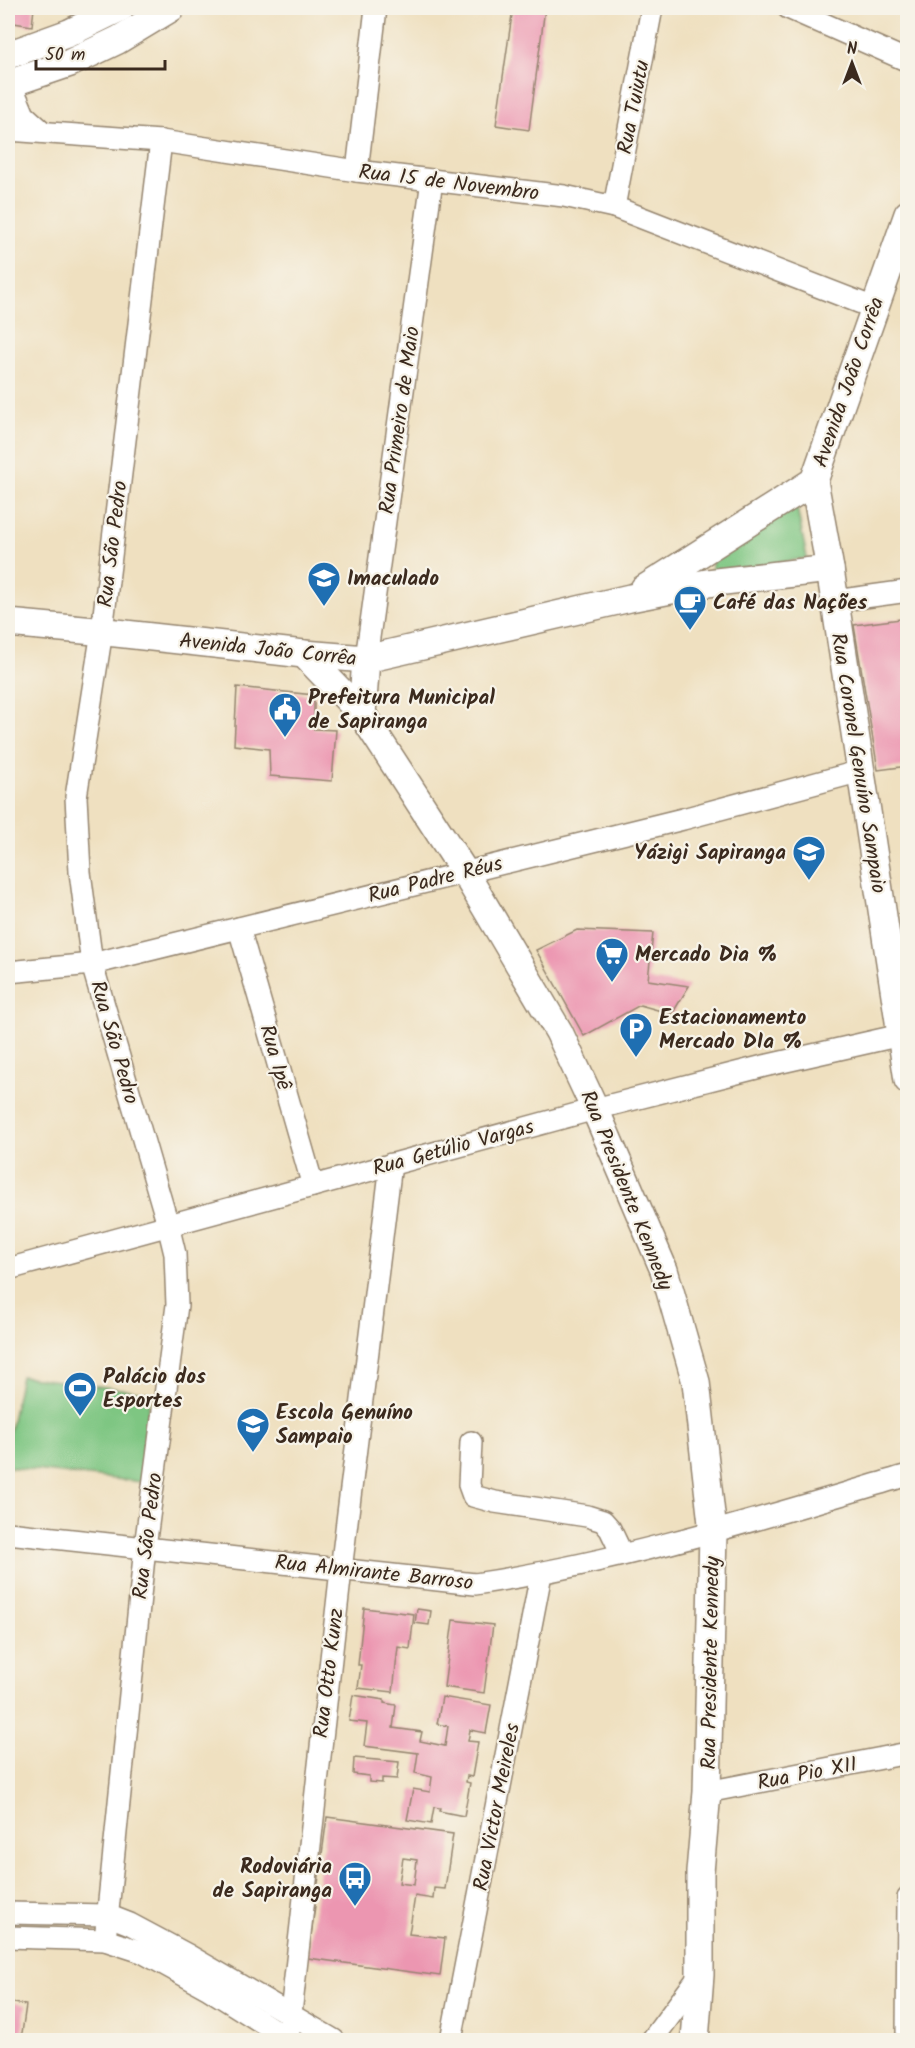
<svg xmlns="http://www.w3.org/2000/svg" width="915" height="2048" font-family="Kalam,sans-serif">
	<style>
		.green { fill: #7ec682; stroke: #5c7850; stroke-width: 1.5 }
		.building { fill: #ec96b1; fill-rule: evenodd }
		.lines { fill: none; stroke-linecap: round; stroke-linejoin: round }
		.minor-casing { stroke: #95856f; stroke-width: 24 }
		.major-casing { stroke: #95856f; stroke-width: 30 }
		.minor { stroke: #fff; stroke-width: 21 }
		.major { stroke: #fff; stroke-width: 27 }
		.labels { text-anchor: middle; stroke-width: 4.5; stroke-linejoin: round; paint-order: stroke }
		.street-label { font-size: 21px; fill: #3b2a1e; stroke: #f7f3e8 }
		.poi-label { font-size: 21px; font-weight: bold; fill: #3b2a1e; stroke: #f7f3e8; text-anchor: start }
	</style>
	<rect width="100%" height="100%" fill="#f7f3e8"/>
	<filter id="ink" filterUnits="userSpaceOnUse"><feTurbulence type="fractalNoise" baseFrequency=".0167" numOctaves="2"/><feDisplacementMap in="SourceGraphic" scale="12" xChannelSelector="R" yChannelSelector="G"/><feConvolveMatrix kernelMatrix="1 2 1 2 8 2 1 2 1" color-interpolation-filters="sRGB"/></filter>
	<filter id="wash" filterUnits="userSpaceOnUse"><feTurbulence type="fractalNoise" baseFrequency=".008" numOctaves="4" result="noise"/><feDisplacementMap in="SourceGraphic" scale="24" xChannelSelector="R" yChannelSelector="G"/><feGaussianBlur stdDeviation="1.35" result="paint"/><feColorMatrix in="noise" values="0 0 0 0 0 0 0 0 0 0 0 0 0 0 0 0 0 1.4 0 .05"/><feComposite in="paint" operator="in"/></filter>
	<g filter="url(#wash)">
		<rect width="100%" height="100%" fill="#efe0c0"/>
		<g class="green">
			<polygon points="796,503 807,558 713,574 711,558"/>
			<polygon points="21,1376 150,1393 141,1482 8,1467 8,1440"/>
		</g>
		<g id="blocks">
			<g class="building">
				<polygon points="8,8 34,8 32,26 8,22"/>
				<polygon points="513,8 545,8 529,130 496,125"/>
				<polygon points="908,618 908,766 878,770 854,625"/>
				<polygon points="237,687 314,695 314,729 336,730 332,781 270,776 269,749 234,745"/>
				<polygon points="577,930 653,933 648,980 689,986 672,1014 640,1005 584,1036 536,950"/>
				<polygon points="364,1608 414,1614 410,1649 398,1647 393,1692 358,1688 361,1665 358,1665"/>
				<polygon points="417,1609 431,1611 429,1625 415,1623"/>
				<polygon points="453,1620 493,1625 484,1693 444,1687"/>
				<polygon points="353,1695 384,1700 384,1703 396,1705 393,1728 422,1732 420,1741 445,1746 448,1726 437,1724 442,1697 491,1705 486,1733 470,1730 468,1741 478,1742 472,1777 467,1776 466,1782 470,1783 464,1816 439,1811 440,1808 434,1807 431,1824 407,1820 413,1789 430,1792 432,1777 415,1773 418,1753 364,1746 367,1723 349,1721"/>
				<polygon points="354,1758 399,1762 397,1779 382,1778 382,1783 369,1782 369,1776 353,1774"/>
				<path d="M327 1817 453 1834 445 1889 434 1888 433 1899 415 1896 409 1934 445 1938 440 1976 308 1958ZM403 1858 417 1860 414 1885 399 1883Z"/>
				<polygon points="8,2002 26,2005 21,2040 8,2040"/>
			</g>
		</g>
	</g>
	<g filter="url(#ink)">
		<use href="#blocks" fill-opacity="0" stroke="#95856f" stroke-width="1.5"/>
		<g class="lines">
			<defs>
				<g id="minor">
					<polyline points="788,8 908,61"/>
					<polyline points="8,77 24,115 43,132"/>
					<polyline points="8,130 161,141 357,171 564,196 614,207 874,308"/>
					<polyline points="357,171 376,8"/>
					<polyline points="614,207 652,8"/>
					<polyline points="835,601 908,591"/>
					<polyline points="366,659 432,180"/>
					<polyline points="239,928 313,1186"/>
					<polyline points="8,972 92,964 683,819 861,771"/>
					<polyline points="8,1269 595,1109 764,1066 901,1035"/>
					<polyline points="471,1442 469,1485 473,1496 495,1502 587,1516 603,1521 610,1529 622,1554"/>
					<path d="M8 1533 475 1584C622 1562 765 1517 908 1475"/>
					<polyline points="707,1792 908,1753"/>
					<polyline points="8,1913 107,1915 130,1924 188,1955 334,2040"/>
					<polyline points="8,1937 105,1940 142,1952 209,1989 290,2040"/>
					<polyline points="105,1940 145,1547 177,1305 175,1254 168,1225 92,964 80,872 76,797 102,631 161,141"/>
					<polyline points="288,2040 341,1570 391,1164"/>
					<polyline points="451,2040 541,1574"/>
					<polyline points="652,2040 700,1975"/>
					<polyline points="907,2040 908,1898"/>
				</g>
				<g id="major">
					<polyline points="8,55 69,33 120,8"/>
					<polyline points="8,84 70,63 118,40 171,8"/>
					<polyline points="814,481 830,569 908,1080"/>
					<polyline points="644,589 814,481 908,214"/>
					<polyline points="8,623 116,633 304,654 366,659 630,598 707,583 830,569"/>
					<polyline points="304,654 362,714 464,871 559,1032 595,1109 664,1270 696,1382 713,1532 707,1792 700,1872 700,1975 695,2040"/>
					<polyline points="362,714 366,659"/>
				</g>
			</defs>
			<use href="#minor" class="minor-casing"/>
			<use href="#major" class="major-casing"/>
			<use href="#minor" class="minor"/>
			<use href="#major" class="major"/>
		</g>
	</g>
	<defs>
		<symbol id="school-pin" viewBox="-11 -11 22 30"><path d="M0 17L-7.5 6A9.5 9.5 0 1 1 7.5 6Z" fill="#1f6fb2" stroke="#f7f3e8"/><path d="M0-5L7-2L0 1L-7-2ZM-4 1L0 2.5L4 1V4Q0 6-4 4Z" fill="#fff"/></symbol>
		<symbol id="cafe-pin" viewBox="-11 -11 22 30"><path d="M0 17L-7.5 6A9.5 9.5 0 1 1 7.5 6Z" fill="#1f6fb2" stroke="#f7f3e8"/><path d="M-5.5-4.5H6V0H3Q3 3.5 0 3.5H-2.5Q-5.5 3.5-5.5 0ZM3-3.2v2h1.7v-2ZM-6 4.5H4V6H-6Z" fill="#fff"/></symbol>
		<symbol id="civic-pin" viewBox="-11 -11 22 30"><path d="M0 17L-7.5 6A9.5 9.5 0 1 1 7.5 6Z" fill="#1f6fb2" stroke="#f7f3e8"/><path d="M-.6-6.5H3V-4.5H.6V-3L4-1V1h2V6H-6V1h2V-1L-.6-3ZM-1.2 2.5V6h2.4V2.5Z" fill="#fff"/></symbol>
		<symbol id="supermarket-pin" viewBox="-11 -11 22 30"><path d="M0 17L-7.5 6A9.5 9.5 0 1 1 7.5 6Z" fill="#1f6fb2" stroke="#f7f3e8"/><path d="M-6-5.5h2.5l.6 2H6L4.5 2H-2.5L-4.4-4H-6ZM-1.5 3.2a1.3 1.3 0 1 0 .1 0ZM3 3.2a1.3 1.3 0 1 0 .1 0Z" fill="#fff"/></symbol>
		<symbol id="parking-pin" viewBox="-11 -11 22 30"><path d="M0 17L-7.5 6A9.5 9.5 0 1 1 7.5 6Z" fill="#1f6fb2" stroke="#f7f3e8"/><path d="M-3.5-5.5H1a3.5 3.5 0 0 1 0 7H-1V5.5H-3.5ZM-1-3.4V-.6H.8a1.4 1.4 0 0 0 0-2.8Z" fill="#fff"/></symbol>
		<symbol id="stadium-pin" viewBox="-11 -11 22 30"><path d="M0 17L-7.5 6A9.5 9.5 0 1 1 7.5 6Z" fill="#1f6fb2" stroke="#f7f3e8"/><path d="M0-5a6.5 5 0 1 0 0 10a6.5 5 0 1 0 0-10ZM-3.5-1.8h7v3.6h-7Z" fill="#fff"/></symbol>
		<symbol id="bus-pin" viewBox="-11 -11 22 30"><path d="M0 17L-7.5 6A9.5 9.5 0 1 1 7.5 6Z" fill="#1f6fb2" stroke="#f7f3e8"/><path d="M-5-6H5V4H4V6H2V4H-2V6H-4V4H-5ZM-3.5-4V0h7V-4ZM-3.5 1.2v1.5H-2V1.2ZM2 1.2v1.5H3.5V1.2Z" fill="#fff"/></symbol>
	</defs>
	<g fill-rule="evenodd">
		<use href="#school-pin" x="305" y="559" width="38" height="52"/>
		<use href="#cafe-pin" x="671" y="583" width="38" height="52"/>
		<use href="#civic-pin" x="266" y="690" width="38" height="52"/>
		<use href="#school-pin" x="790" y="833" width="38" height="52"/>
		<use href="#supermarket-pin" x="593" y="935" width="38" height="52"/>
		<use href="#parking-pin" x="617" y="1010" width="38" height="52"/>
		<use href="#stadium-pin" x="61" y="1369" width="38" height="52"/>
		<use href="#school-pin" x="234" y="1405" width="38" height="52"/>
		<use href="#bus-pin" x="336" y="1859" width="38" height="52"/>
	</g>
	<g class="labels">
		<g class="street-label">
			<text transform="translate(633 107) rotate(-79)" y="7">Rua Tuiutu</text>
			<text transform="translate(449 182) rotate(7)" y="7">Rua 15 de Novembro</text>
			<text transform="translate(848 382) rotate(-71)" y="7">Avenida João Corrêa</text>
			<text transform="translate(399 420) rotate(-82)" y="7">Rua Primeiro de Maio</text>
			<text transform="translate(112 544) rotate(-83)" y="7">Rua São Pedro</text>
			<text transform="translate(268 649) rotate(6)" y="7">Avenida João Corrêa</text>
			<text transform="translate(859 763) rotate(81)" y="7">Rua Coronel Genuíno Sampaio</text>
			<text transform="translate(435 879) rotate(-14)" y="7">Rua Padre Réus</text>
			<text transform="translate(115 1042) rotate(74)" y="7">Rua São Pedro</text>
			<text transform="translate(276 1057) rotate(74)" y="7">Rua Ipê</text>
			<text transform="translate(453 1147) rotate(-15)" y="7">Rua Getúlio Vargas</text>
			<text transform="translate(627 1190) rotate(68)" y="7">Rua Presidente Kennedy</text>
			<text transform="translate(147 1536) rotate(-83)" y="7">Rua São Pedro</text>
			<text transform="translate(374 1572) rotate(6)" y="7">Rua Almirante Barroso</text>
			<text transform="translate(710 1663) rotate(-89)" y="7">Rua Presidente Kennedy</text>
			<text transform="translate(328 1673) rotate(-83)" y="7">Rua Otto Kunz</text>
			<text transform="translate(807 1773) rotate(-11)" y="7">Rua Pio XII</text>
			<text transform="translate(496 1807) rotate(-79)" y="7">Rua Victor Meireles</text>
		</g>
		<g class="poi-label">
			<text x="347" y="585">Imaculado</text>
			<text x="713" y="609">Café das Nações</text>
			<text x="308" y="704">Prefeitura Municipal<tspan x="308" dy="24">de Sapiranga</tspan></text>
			<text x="786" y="859" text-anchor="end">Yázigi Sapiranga</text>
			<text x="635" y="961">Mercado Dia %</text>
			<text x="659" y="1024">Estacionamento<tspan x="659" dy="24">Mercado DIa %</tspan></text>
			<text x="103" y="1383">Palácio dos<tspan x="103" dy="24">Esportes</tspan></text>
			<text x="276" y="1419">Escola Genuíno<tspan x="276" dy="24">Sampaio</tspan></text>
			<text x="332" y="1873" text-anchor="end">Rodoviária<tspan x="332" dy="24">de Sapiranga</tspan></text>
		</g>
	</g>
	<rect width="915" height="2048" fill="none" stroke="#f7f3e8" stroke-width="30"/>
	<g transform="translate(852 63)" stroke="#f7f3e8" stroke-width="4.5" paint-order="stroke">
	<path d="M0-4.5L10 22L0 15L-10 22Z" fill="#3b2a1e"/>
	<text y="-9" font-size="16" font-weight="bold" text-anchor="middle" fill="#3b2a1e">N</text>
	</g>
	<path d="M36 60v9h129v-9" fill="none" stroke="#3b2a1e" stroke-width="3"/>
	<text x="45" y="60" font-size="18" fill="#3b2a1e" stroke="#f7f3e8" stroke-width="4.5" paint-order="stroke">50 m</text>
</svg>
